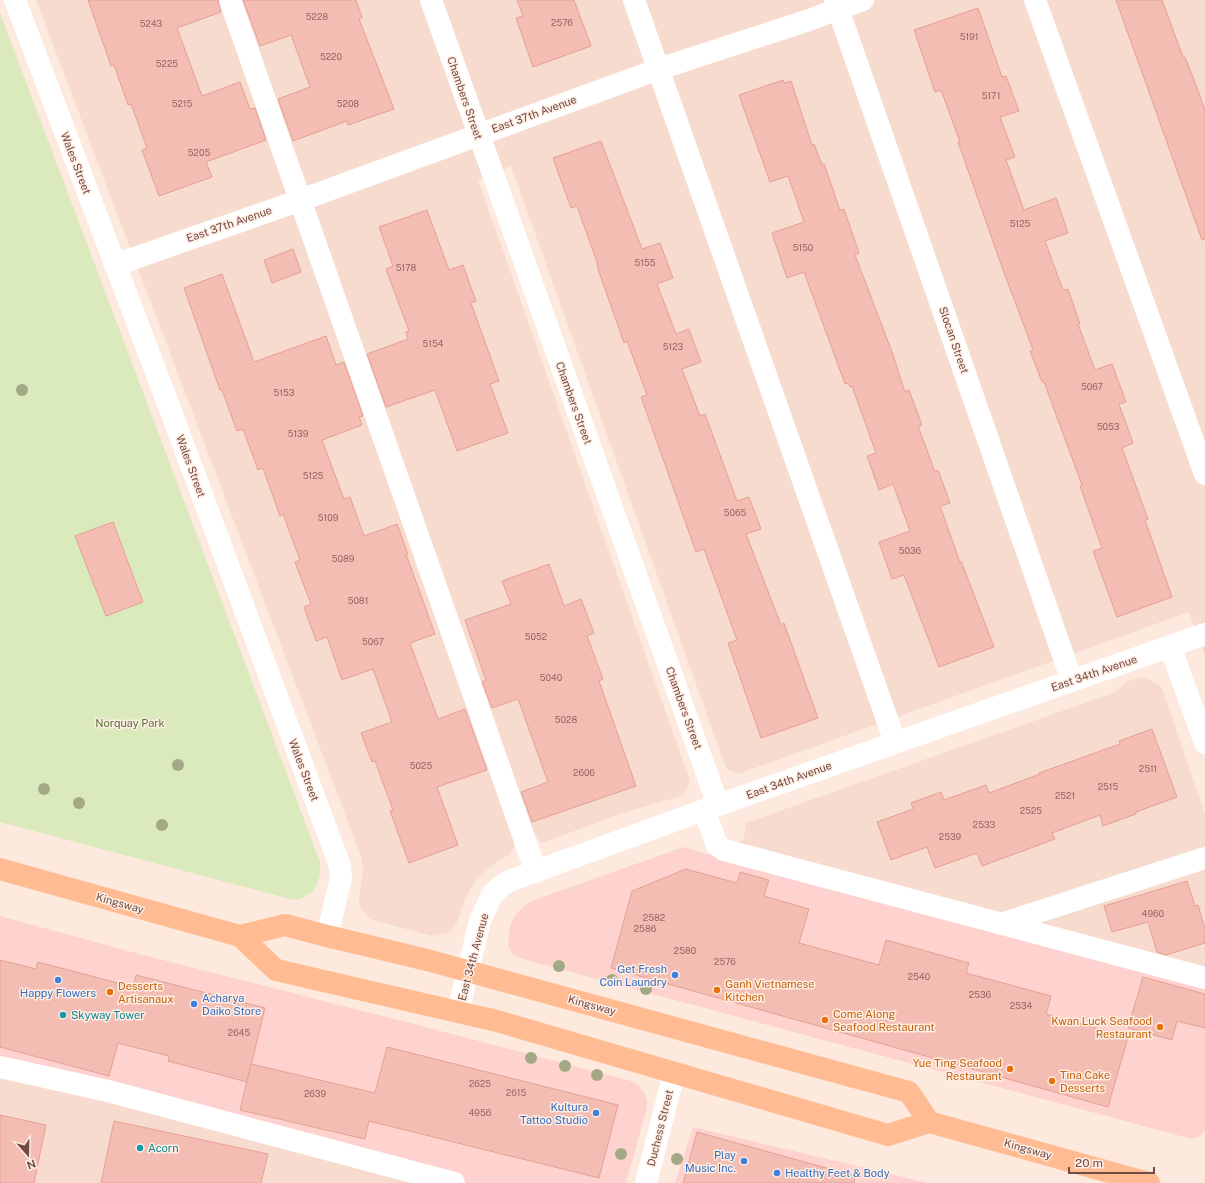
<svg xmlns="http://www.w3.org/2000/svg" width="1205" height="1183" font-family="'Public Sans',sans-serif">
	<style>
		.residential { fill: #f7dbce }
		.commercial { fill: #fed2cf }
		.green { fill: #daeabc }
		.building { fill: #f3bdb3; stroke: #e79f93 }
		.lines { fill: none; stroke-linecap: round; stroke-linejoin: round }
		.minor { stroke: #fff; stroke-width: 22 }
		.major { stroke: #ffbc92; stroke-width: 22 }
		.tree { fill: #a3a984 }
		.shop-dot { fill: #3f7fe0; stroke: #ffeee4; stroke-width: 1.5 }
		.food-dot { fill: #e8710a; stroke: #ffeee4; stroke-width: 1.5 }
		.culture-dot { fill: #0f9aa8; stroke: #ffeee4; stroke-width: 1.5 }
		.labels { text-anchor: middle; stroke-width: 3; stroke-linejoin: round; paint-order: stroke }
		.number-label { font-size: 9px; fill: #936760 }
		.street-label { font-size: 11px; fill: #734a45; stroke: #ffeee4 }
		.park-label { font-size: 11px; fill: #59743b; stroke: #ffeee4 }
		.shop-label { font-size: 11px; fill: #366cbe; stroke: #ffeee4; text-anchor: end }
		.food-label { font-size: 11px; fill: #c56008; stroke: #ffeee4; text-anchor: start }
		.culture-label { font-size: 11px; fill: #0d838f; stroke: #ffeee4; text-anchor: start }
	</style>
	<rect width="100%" height="100%" fill="#fde9dd"/>
	<g class="residential">
		<polygon points="36,0 1205,0 1205,656 1189,612 738,774 726,768 511,166 478,180 690,781 686,791 681,796 623,813 545,842 541,842 534,832 516,838 512,851 510,854 491,866 474,883 466,897 457,922 453,928 448,933 433,936 372,920 367,916 360,907 359,902 363,869 361,856"/>
		<polygon points="1145,677 1159,685 1163,691 1205,814 1205,846 1200,850 1205,863 1205,978 724,850 744,839 746,823 1110,694 1116,692 1125,683 1131,680"/>
		<polygon points="0,1071 440,1183 0,1183"/>
	</g>
	<g class="commercial">
		<polygon points="684,847 710,855 724,850 1205,978 1205,1131 1199,1137 1192,1139 526,960 515,956 512,953 508,946 510,926 514,917 525,905 534,900"/>
		<polygon points="0,916 143,955 410,1023 631,1081 639,1086 645,1094 647,1103 646,1111 626,1183 454,1183 0,1067"/>
		<polygon points="693,1127 928,1183 675,1183"/>
	</g>
	<path class="green" d="M0 13 320 862C322 881 314 898 294 900L0 822Z"/>
	<g class="building">
		<polygon points="88,0 218,0 221,12 177,28 202,96 240,82 250,109 255,108 266,140 206,162 212,177 159,196 142,150 147,148 131,104 128,105 114,65 111,66"/>
		<polygon points="243,0 356,0 362,17 359,19 394,109 348,125 347,121 293,141 278,99 310,87 291,35 260,46"/>
		<polygon points="517,0 574,0 591,46 533,67 516,18 523,16"/>
		<polygon points="1116,0 1162,0 1183,57 1185,57 1200,96 1205,110 1205,239 1202,240"/>
		<polygon points="978,8 1002,77 1006,76 1019,111 1000,117 1015,157 1006,160 1024,210 1056,198 1068,233 1045,241 1063,290 1068,289 1080,324 1078,324 1095,370 1112,364 1126,402 1119,404 1133,443 1122,448 1148,519 1145,520 1172,597 1117,617 1093,551 1102,548 1080,486 1082,485 1044,382 1042,382 1030,351 1033,350 1002,267 958,142 960,142 941,90 935,92 914,30"/>
		<polygon points="783,80 784,83 791,81 812,145 814,144 822,165 824,164 840,210 844,209 859,253 855,255 892,352 905,392 909,390 922,425 918,426 935,472 938,470 950,503 940,506 960,562 961,561 994,647 939,667 904,575 892,579 879,542 910,531 893,484 879,490 867,456 876,453 852,386 850,387 848,383 845,384 804,272 787,278 772,233 804,222 788,176 770,182 739,95"/>
		<polygon points="601,141 642,249 660,243 673,278 657,284 676,334 689,329 701,362 682,369 700,416 705,414 737,501 749,497 761,529 746,534 781,625 784,623 818,718 761,738 728,643 737,640 704,549 696,552 641,397 647,395 627,341 624,343 597,266 598,265 577,206 571,208 553,158"/>
		<polygon points="427,210 449,270 463,265 476,301 471,303 499,381 490,384 508,433 457,451 435,390 386,407 367,354 408,339 406,332 409,331 386,269 393,266 379,227"/>
		<polygon points="293,249 301,272 272,283 264,260"/>
		<polygon points="222,274 254,362 326,336 336,365 344,362 363,416 359,417 362,425 322,440 344,499 350,497 364,536 397,524 408,554 406,554 435,634 410,643 438,719 465,709 487,770 437,787 458,845 409,863 390,811 393,810 375,761 372,762 361,733 392,722 373,669 342,680 327,637 316,641 304,607 311,604 295,562 300,560 283,514 280,516 263,468 258,470 243,429 237,431 222,390 220,390 184,288"/>
		<polygon points="113,522 143,602 106,616 75,536"/>
		<polygon points="549,564 564,606 581,599 594,633 587,636 603,679 599,681 636,786 532,822 521,792 548,782 518,699 492,708 482,682 486,680 465,620 511,604 502,581"/>
		<polygon points="1152,729 1177,797 1136,812 1136,814 1103,826 1100,815 1052,833 1055,839 982,866 977,853 935,868 927,847 891,860 877,822 913,809 911,803 941,792 944,800 986,785 989,793 1040,774 1039,773 1120,744 1119,741"/>
		<polygon points="686,869 737,883 740,872 769,880 764,896 809,909 799,943 879,965 886,940 969,963 966,973 1051,996 1046,1014 1128,1037 1108,1107 611,968 632,891"/>
		<polygon points="1187,881 1195,906 1198,905 1205,929 1205,943 1166,955 1157,952 1148,922 1112,932 1104,906"/>
		<polygon points="0,960 36,969 38,962 133,987 136,975 265,1008 247,1082 168,1061 169,1056 118,1043 109,1076 0,1047"/>
		<polygon points="1143,977 1205,994 1205,1028 1177,1021 1172,1040 1128,1028"/>
		<polygon points="387,1047 618,1105 599,1178 369,1121 365,1139 240,1110 251,1064 375,1093"/>
		<polygon points="0,1115 46,1125 34,1183 0,1183"/>
		<polygon points="114,1121 268,1154 261,1183 101,1183"/>
		<polygon points="697,1132 855,1176 854,1183 683,1183"/>
	</g>
	<g class="lines">
		<g class="minor">
			<polyline points="15,0 173,417 340,866 341,878 327,936"/>
			<polyline points="230,0 536,872"/>
			<polyline points="431,0 718,805"/>
			<polyline points="634,0 895,742"/>
			<polyline points="835,0 1072,681"/>
			<polyline points="1035,0 1205,474"/>
			<polyline points="115,265 301,200 659,69 809,20 863,0"/>
			<polyline points="1170,646 1205,743"/>
			<polyline points="704,810 717,845 724,850 1205,978"/>
			<polyline points="1001,924 1205,858"/>
			<polyline points="458,1012 480,921 492,895 500,887 509,881 704,810 1205,634"/>
			<polyline points="0,1067 108,1091 454,1183"/>
			<polyline points="646,1183 674,1073"/>
		</g>
		<g class="major">
			<polyline points="0,869 240,936 276,970 497,1021 888,1135 929,1122 1149,1183"/>
			<polyline points="240,936 285,925 327,936 427,960 909,1092 929,1122"/>
		</g>
	</g>
	<g class="tree">
		<circle cx="22" cy="390" r="6"/>
		<circle cx="178" cy="765" r="6"/>
		<circle cx="44" cy="789" r="6"/>
		<circle cx="79" cy="803" r="6"/>
		<circle cx="162" cy="825" r="6"/>
		<circle cx="559" cy="966" r="6"/>
		<circle cx="612" cy="980" r="6"/>
		<circle cx="646" cy="989" r="6"/>
		<circle cx="531" cy="1058" r="6"/>
		<circle cx="565" cy="1066" r="6"/>
		<circle cx="597" cy="1075" r="6"/>
		<circle cx="621" cy="1154" r="6"/>
		<circle cx="677" cy="1159" r="6"/>
	</g>
	<g class="shop-dot">
		<circle cx="675" cy="975" r="4"/>
		<circle cx="58" cy="980" r="4"/>
		<circle cx="194" cy="1004" r="4"/>
		<circle cx="596" cy="1113" r="4"/>
		<circle cx="744" cy="1161" r="4"/>
		<circle cx="777" cy="1173" r="4"/>
	</g>
	<g class="food-dot">
		<circle cx="717" cy="990" r="4"/>
		<circle cx="110" cy="992" r="4"/>
		<circle cx="825" cy="1020" r="4"/>
		<circle cx="1160" cy="1027" r="4"/>
		<circle cx="1010" cy="1069" r="4"/>
		<circle cx="1052" cy="1081" r="4"/>
	</g>
	<g class="culture-dot">
		<circle cx="63" cy="1015" r="4"/>
		<circle cx="140" cy="1148" r="4"/>
	</g>
	<g class="labels">
		<g class="number-label">
			<text x="317" y="20">5228</text>
			<text x="562" y="26">2576</text>
			<text x="151" y="27">5243</text>
			<text x="969" y="40">5191</text>
			<text x="331" y="60">5220</text>
			<text x="167" y="67">5225</text>
			<text x="991" y="99">5171</text>
			<text x="182" y="107">5215</text>
			<text x="348" y="107">5208</text>
			<text x="199" y="156">5205</text>
			<text x="1020" y="227">5125</text>
			<text x="803" y="251">5150</text>
			<text x="645" y="266">5155</text>
			<text x="406" y="271">5178</text>
			<text x="433" y="347">5154</text>
			<text x="673" y="350">5123</text>
			<text x="1092" y="390">5067</text>
			<text x="284" y="396">5153</text>
			<text x="1108" y="430">5053</text>
			<text x="298" y="437">5139</text>
			<text x="313" y="479">5125</text>
			<text x="735" y="516">5065</text>
			<text x="328" y="521">5109</text>
			<text x="910" y="554">5036</text>
			<text x="343" y="562">5089</text>
			<text x="358" y="604">5081</text>
			<text x="536" y="640">5052</text>
			<text x="373" y="645">5067</text>
			<text x="551" y="681">5040</text>
			<text x="566" y="723">5028</text>
			<text x="421" y="769">5025</text>
			<text x="1148" y="772">2511</text>
			<text x="584" y="776">2606</text>
			<text x="1108" y="790">2515</text>
			<text x="1065" y="799">2521</text>
			<text x="1031" y="814">2525</text>
			<text x="984" y="828">2533</text>
			<text x="950" y="840">2539</text>
			<text x="1153" y="917">4960</text>
			<text x="654" y="921">2582</text>
			<text x="645" y="932">2586</text>
			<text x="685" y="954">2580</text>
			<text x="725" y="965">2576</text>
			<text x="919" y="980">2540</text>
			<text x="980" y="998">2536</text>
			<text x="1021" y="1009">2534</text>
			<text x="239" y="1036">2645</text>
			<text x="480" y="1087">2625</text>
			<text x="516" y="1096">2615</text>
			<text x="315" y="1097">2639</text>
			<text x="480" y="1116">4956</text>
		</g>
		<g class="street-label">
			<text transform="translate(465 98) rotate(71)" y="4">Chambers Street</text>
			<text transform="translate(534 114) rotate(-20)" y="4">East 37th Avenue</text>
			<text transform="translate(76 163) rotate(69)" y="4">Wales Street</text>
			<text transform="translate(229 224) rotate(-19)" y="4">East 37th Avenue</text>
			<text transform="translate(954 340) rotate(71)" y="4">Slocan Street</text>
			<text transform="translate(574 403) rotate(70)" y="4">Chambers Street</text>
			<text transform="translate(191 466) rotate(70)" y="4">Wales Street</text>
			<text transform="translate(1094 673) rotate(-19)" y="4">East 34th Avenue</text>
			<text transform="translate(684 708) rotate(70)" y="4">Chambers Street</text>
			<text transform="translate(304 770) rotate(69)" y="4">Wales Street</text>
			<text transform="translate(789 780) rotate(-20)" y="4">East 34th Avenue</text>
			<text transform="translate(120 903) rotate(16)" y="4">Kingsway</text>
			<text transform="translate(473 957) rotate(-75)" y="4">East 34th Avenue</text>
			<text transform="translate(592 1005) rotate(15)" y="4">Kingsway</text>
			<text transform="translate(660 1128) rotate(-76)" y="4">Duchess Street</text>
			<text transform="translate(1028 1149) rotate(16)" y="4">Kingsway</text>
		</g>
		<g class="park-label">
			<text x="130" y="727">Norquay Park</text>
		</g>
		<g class="shop-label">
			<text x="667" y="973">Get Fresh<tspan x="667" dy="13">Coin Laundry</tspan></text>
			<text x="58" y="997" text-anchor="middle">Happy Flowers</text>
			<text x="202" y="1002" text-anchor="start">Acharya<tspan x="202" dy="13">Daiko Store</tspan></text>
			<text x="588" y="1111">Kultura<tspan x="588" dy="13">Tattoo Studio</tspan></text>
			<text x="736" y="1159">Play<tspan x="736" dy="13">Music Inc.</tspan></text>
			<text x="785" y="1177" text-anchor="start">Healthy Feet &amp; Body</text>
		</g>
		<g class="food-label">
			<text x="725" y="988">Ganh Vietnamese<tspan x="725" dy="13">Kitchen</tspan></text>
			<text x="118" y="990">Desserts<tspan x="118" dy="13">Artisanaux</tspan></text>
			<text x="833" y="1018">Come Along<tspan x="833" dy="13">Seafood Restaurant</tspan></text>
			<text x="1152" y="1025" text-anchor="end">Kwan Luck Seafood<tspan x="1152" dy="13">Restaurant</tspan></text>
			<text x="1002" y="1067" text-anchor="end">Yue Ting Seafood<tspan x="1002" dy="13">Restaurant</tspan></text>
			<text x="1060" y="1079">Tina Cake<tspan x="1060" dy="13">Desserts</tspan></text>
		</g>
		<g class="culture-label">
			<text x="71" y="1019">Skyway Tower</text>
			<text x="148" y="1152">Acorn</text>
		</g>
	</g>
	<g transform="translate(28 1155) rotate(160)" stroke="#ffeee4" stroke-width="3" paint-order="stroke">
	<path d="M0-3L7 15L0 10L-7 15Z" fill="#734a45"/>
	<text y="-6" font-size="11" font-weight="bold" text-anchor="middle" fill="#734a45">N</text>
	</g>
	<path d="M1069 1167v6h85v-6" fill="none" stroke="#734a45" stroke-width="2"/>
	<text x="1075" y="1167" font-size="12" fill="#734a45" stroke="#ffeee4" stroke-width="3" paint-order="stroke">20 m</text>
</svg>
